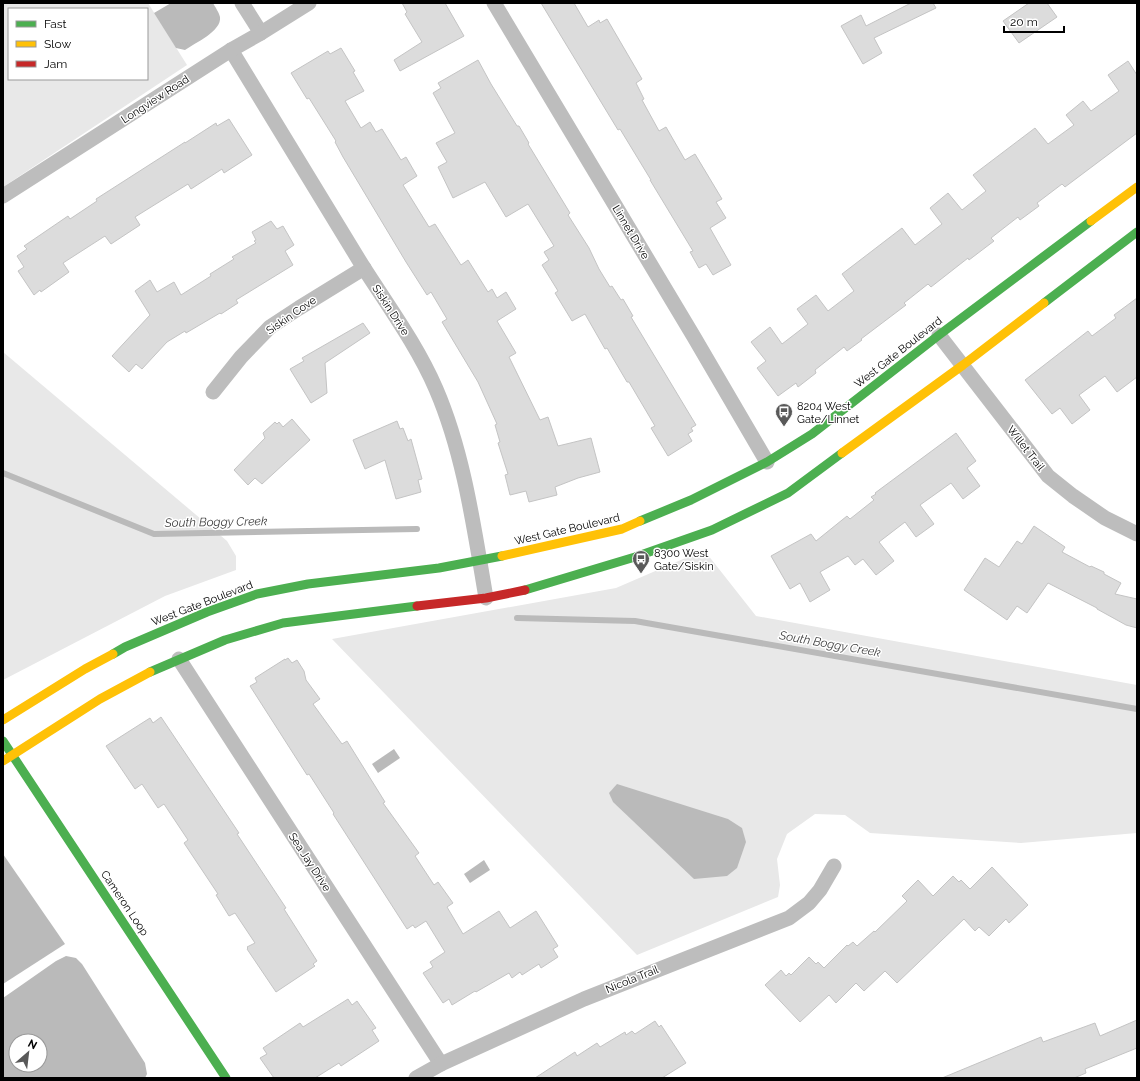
<svg xmlns="http://www.w3.org/2000/svg" width="1140" height="1081" font-family="Raleway,sans-serif">
	<style>
		.green { fill: #e8e8e8; fill-rule: evenodd }
		.water { fill: #bababa; fill-rule: evenodd }
		.lines { fill: none; stroke-linecap: round; stroke-linejoin: round }
		.stream { stroke: #bababa; stroke-width: 6 }
		.building { fill: #dcdcdc; stroke: #c4c4c4 }
		.street { stroke: #bdbdbd; stroke-width: 15 }
		.fast { stroke: #4caf50; stroke-width: 9 }
		.slow { stroke: #ffc107; stroke-width: 9 }
		.jam { stroke: #c62828; stroke-width: 9 }
		.labels { text-anchor: middle; stroke-width: 3; stroke-linejoin: round; paint-order: stroke }
		.street-label { font-size: 11px; fill: #000; stroke: #fff }
		.poi-label { font-size: 11px; fill: #000; stroke: #fff; text-anchor: start }
		.water-label { font-size: 12px; font-style: italic; fill: #3e3e3e; stroke: #fff }
	</style>
	<rect width="100%" height="100%" fill="#fff"/>
	<g class="green">
		<path d="M3 3H148L187 65 3 187ZM9 9H147V79H9Z"/>
		<polygon points="3,352 227,541 236,556 236,570 165,596 3,680"/>
		<polygon points="704,550 756,616 1137,685 1137,833 1021,843 870,833 845,815 815,814 787,834 777,859 780,885 778,897 637,955 332,639 616,588"/>
	</g>
	<g class="water">
		<path d="M171 3H213C215 7 219 12 220 17 222 31 195 43 185 50L176 48 154 13Z"/>
		<polygon points="394,749 400,758 378,773 372,764"/>
		<polygon points="617,784 728,819 742,828 746,842 737,868 727,876 694,879 613,802 609,793"/>
		<polygon points="3,854 65,944 3,984"/>
		<polygon points="484,860 490,870 470,883 464,874"/>
		<path d="M66 956 76 958 82 964 145 1063 147 1074 145 1078H3V998L56 961ZM16 1041H40V1065H16Z"/>
	</g>
	<g class="lines">
		<g class="stream">
			<polyline points="3,473 154,534 417,529"/>
			<polyline points="517,618 635,621 1137,709"/>
		</g>
	</g>
	<g class="building">
		<polygon points="402,3 445,3 464,36 400,71 394,60 422,42 405,14 407,12"/>
		<polygon points="541,3 574,3 588,27 599,20 600,23 607,19 642,79 636,83 644,99 642,100 659,131 666,127 685,160 695,154 722,199 716,202 726,218 710,228 731,265 713,275 706,264 699,268 690,252 693,251 650,180 651,180 620,129 618,130"/>
		<polygon points="911,3 933,3 936,8 874,38 882,53 863,64 841,26 861,15 866,26"/>
		<polygon points="1029,3 1047,3 1057,17 1019,43 1003,21"/>
		<polygon points="341,48 355,71 353,72 364,91 345,101 361,128 370,122 376,132 382,129 401,160 406,157 417,176 403,185 429,227 435,224 461,265 468,260 488,292 492,289 497,298 506,292 516,309 497,321 516,353 509,357 540,420 548,417 558,446 591,438 600,472 578,478 555,487 557,495 529,502 526,491 510,495 505,475 508,474 498,443 500,442 495,425 497,424 478,382 442,322 447,319 431,292 427,295 406,262 343,157 335,142 336,141 309,98 307,99 291,73 328,51 330,54"/>
		<polygon points="478,60 491,84 517,126 519,126 529,143 528,144 570,213 568,215 589,248 599,269 610,287 612,286 621,300 623,299 633,316 631,317 696,425 691,428 693,431 688,434 692,441 668,456 651,428 655,426 629,382 627,382 607,348 605,349 585,314 572,321 555,293 558,291 542,265 549,260 544,252 554,246 528,204 506,217 485,182 453,198 438,167 447,162 436,143 455,133 433,93 441,88 438,83"/>
		<polygon points="1128,61 1137,75 1137,133 1065,187 1062,184 1037,203 1039,206 1020,220 1018,217 991,238 994,241 969,260 968,258 931,287 928,284 904,303 906,305 861,339 862,340 847,351 844,347 815,370 816,373 798,387 796,383 778,396 757,368 766,361 751,342 770,327 782,344 808,324 797,309 816,295 828,311 854,291 842,274 902,228 915,245 942,224 930,208 948,193 962,210 986,191 973,175 1035,128 1048,144 1074,125 1066,115 1083,101 1091,111 1119,91 1108,75"/>
		<polygon points="229,119 252,155 224,173 222,169 191,189 188,184 135,217 140,225 111,244 105,236 63,263 69,272 41,292 40,290 34,295 18,271 24,267 17,256 27,249 24,246 68,216 70,219 97,201 96,199 185,142 185,143 216,123 217,126"/>
		<polygon points="271,221 277,229 283,226 294,245 285,251 293,265 236,300 238,303 221,314 220,313 186,333 185,331 167,342 142,369 136,364 129,372 112,356 150,315 135,291 150,280 157,292 174,282 181,295 211,276 210,274 234,259 232,257 256,243 254,241 256,240 252,232"/>
		<polygon points="1137,298 1137,377 1117,392 1105,376 1079,395 1090,410 1072,424 1060,408 1052,414 1025,380 1088,331 1092,336 1116,318 1114,315"/>
		<polygon points="363,323 370,333 325,363 327,393 311,403 290,369 304,361 302,358"/>
		<polygon points="292,419 310,440 262,484 255,478 248,485 234,470 265,438 263,433 275,422 277,424 279,422 283,427"/>
		<polygon points="397,421 400,429 403,428 408,441 411,439 422,479 418,480 421,492 396,499 385,460 365,469 353,440"/>
		<polygon points="956,433 976,461 967,468 980,486 963,499 951,483 920,505 934,524 916,537 905,522 879,542 894,561 876,575 863,559 855,565 848,556 820,572 830,590 810,602 800,583 790,589 771,556 811,534 816,541 847,516 850,519 874,500 871,497 876,494 875,493"/>
		<polygon points="1034,526 1065,547 1062,552 1090,567 1091,566 1104,572 1104,574 1121,583 1115,594 1137,599 1137,628 1126,625 1097,609 1097,608 1048,583 1027,613 1017,606 1007,620 964,590 985,558 999,567 1017,541 1022,544"/>
		<polygon points="288,658 292,663 297,660 304,671 306,680 320,699 313,704 342,744 347,741 385,802 383,803 419,853 415,856 434,885 438,882 453,903 447,907 463,934 499,911 510,928 536,911 558,946 553,949 558,957 541,968 539,964 522,975 520,972 512,978 509,973 476,992 475,991 452,1005 449,999 443,1003 423,973 433,967 430,962 445,952 426,921 415,928 413,925 407,929 333,814 334,813 309,774 307,775 250,686 257,682 255,678 285,659 285,660"/>
		<polygon points="161,717 239,833 237,834 286,908 284,909 317,961 313,964 315,966 276,992 247,949 248,948 247,947 255,943 235,913 229,916 216,895 218,894 184,843 188,840 164,804 158,808 142,784 135,789 106,746 150,718 153,723"/>
		<polygon points="992,867 1028,905 1009,923 1006,919 989,936 979,927 975,931 964,919 897,983 885,971 864,991 856,983 836,1003 829,995 800,1022 765,985 781,970 786,976 789,973 791,975 809,957 816,964 818,962 824,968 847,945 848,946 853,942 857,946 874,931 875,932 907,901 902,896 918,880 933,896 953,876 959,882 961,880 970,889"/>
		<polygon points="348,999 352,1005 357,1001 376,1028 372,1030 379,1041 341,1066 339,1063 315,1078 274,1078 260,1058 267,1054 263,1048 300,1023 303,1027"/>
		<polygon points="1137,1020 1137,1048 1085,1069 1086,1073 1074,1078 942,1078 1041,1037 1043,1042 1095,1023 1100,1036"/>
		<polygon points="655,1021 659,1027 661,1025 686,1063 662,1078 535,1078 575,1052 577,1056 597,1043 600,1047 625,1032 626,1035 632,1031 635,1034"/>
	</g>
	<g class="lines">
		<g class="street">
			<polyline points="242,3 261,33"/>
			<polyline points="494,3 694,337 767,462"/>
			<path d="M231 50C275 122 318 194 362 265 388 306 417 345 436 389 464 454 474 528 486 598"/>
			<polyline points="3,196 231,50 261,33 309,3"/>
			<polyline points="939,335 1048,476 1073,496 1105,518 1137,534"/>
			<polyline points="213,392 241,357 270,327 299,308 364,268"/>
			<polyline points="179,659 441,1064"/>
			<polyline points="416,1078 441,1064 584,999 789,918 809,903 820,890 834,866"/>
		</g>
		<g class="fast">
			<polyline points="1044,303 1137,232"/>
			<polyline points="640,521 691,500 767,462 812,434 939,335 1091,221"/>
			<polyline points="525,590 635,557 712,530 788,493 842,453"/>
			<polyline points="113,654 125,647 207,612 257,594 308,584 439,568 502,556"/>
			<polyline points="150,672 225,640 283,623 417,606"/>
			<polyline points="3,741 226,1078"/>
		</g>
		<g class="slow">
			<polyline points="1091,221 1137,187"/>
			<polyline points="842,453 963,365 1044,303"/>
			<polyline points="502,556 622,529 640,521"/>
			<polyline points="3,720 85,669 113,654"/>
			<polyline points="3,761 100,699 150,672"/>
		</g>
		<polyline class="jam" points="417,606 486,598 525,590"/>
	</g>
	<defs>
		<symbol id="bus-pin" viewBox="-11 -11 22 30"><path d="M0 17L-7.5 6A9.5 9.5 0 1 1 7.5 6Z" fill="#595959" stroke="#fff"/><path d="M-5-6H5V4H4V6H2V4H-2V6H-4V4H-5ZM-3.5-4V0h7V-4ZM-3.5 1.2v1.5H-2V1.2ZM2 1.2v1.5H3.5V1.2Z" fill="#fff"/></symbol>
	</defs>
	<g fill-rule="evenodd">
		<use href="#bus-pin" x="774" y="402" width="20" height="27"/>
		<use href="#bus-pin" x="631" y="549" width="20" height="27"/>
	</g>
	<g class="labels">
		<g class="street-label">
			<text transform="translate(155 99) rotate(-33)" y="4">Longview Road</text>
			<text transform="translate(631 232) rotate(59)" y="4">Linnet Drive</text>
			<text transform="translate(391 310) rotate(57)" y="4">Siskin Drive</text>
			<text transform="translate(291 315) rotate(-35)" y="4">Siskin Cove</text>
			<text transform="translate(898 352) rotate(-38)" y="4">West Gate Boulevard</text>
			<text transform="translate(1026 448) rotate(52)" y="4">Willet Trail</text>
			<text transform="translate(567 529) rotate(-13)" y="4">West Gate Boulevard</text>
			<text transform="translate(202 603) rotate(-21)" y="4">West Gate Boulevard</text>
			<text transform="translate(310 862) rotate(57)" y="4">Sea Jay Drive</text>
			<text transform="translate(125 903) rotate(56)" y="4">Cameron Loop</text>
			<text transform="translate(632 979) rotate(-22)" y="4">Nicola Trail</text>
		</g>
		<g class="poi-label">
			<text x="797" y="410">8204 West<tspan x="797" dy="13">Gate/Linnet</tspan></text>
			<text x="654" y="557">8300 West<tspan x="654" dy="13">Gate/Siskin</tspan></text>
		</g>
		<g class="water-label">
			<text transform="translate(216 522) rotate(-1)" y="4">South Boggy Creek</text>
			<text transform="translate(830 644) rotate(10)" y="4">South Boggy Creek</text>
		</g>
	</g>
	<rect width="1140" height="1081" fill="none" stroke="#000000" stroke-width="8"/>
	<rect x="8" y="8" width="140" height="72" fill="#ffffff" stroke="#999999"/>
	<rect x="16" y="21" width="20" height="6" fill="#4caf50" stroke="#999999"/>
	<text x="44" y="28" font-size="12" fill="#000000">Fast</text>
	<rect x="16" y="41" width="20" height="6" fill="#ffc107" stroke="#999999"/>
	<text x="44" y="48" font-size="12" fill="#000000">Slow</text>
	<rect x="16" y="61" width="20" height="6" fill="#c62828" stroke="#999999"/>
	<text x="44" y="68" font-size="12" fill="#000000">Jam</text>
	<g transform="translate(28 1053) rotate(28)"><circle r="19" fill="#ffffff" stroke="#999999"/>
	<path d="M0-3L7 15L0 10L-7 15Z" fill="#595959"/>
	<text y="-6" font-size="11" font-weight="bold" text-anchor="middle" fill="#000000">N</text>
	</g>
	<path d="M1004 26v6h60v-6" fill="none" stroke="#000000" stroke-width="2"/>
	<text x="1010" y="26" font-size="12" fill="#000000" stroke="#ffffff" stroke-width="3" paint-order="stroke">20 m</text>
</svg>
